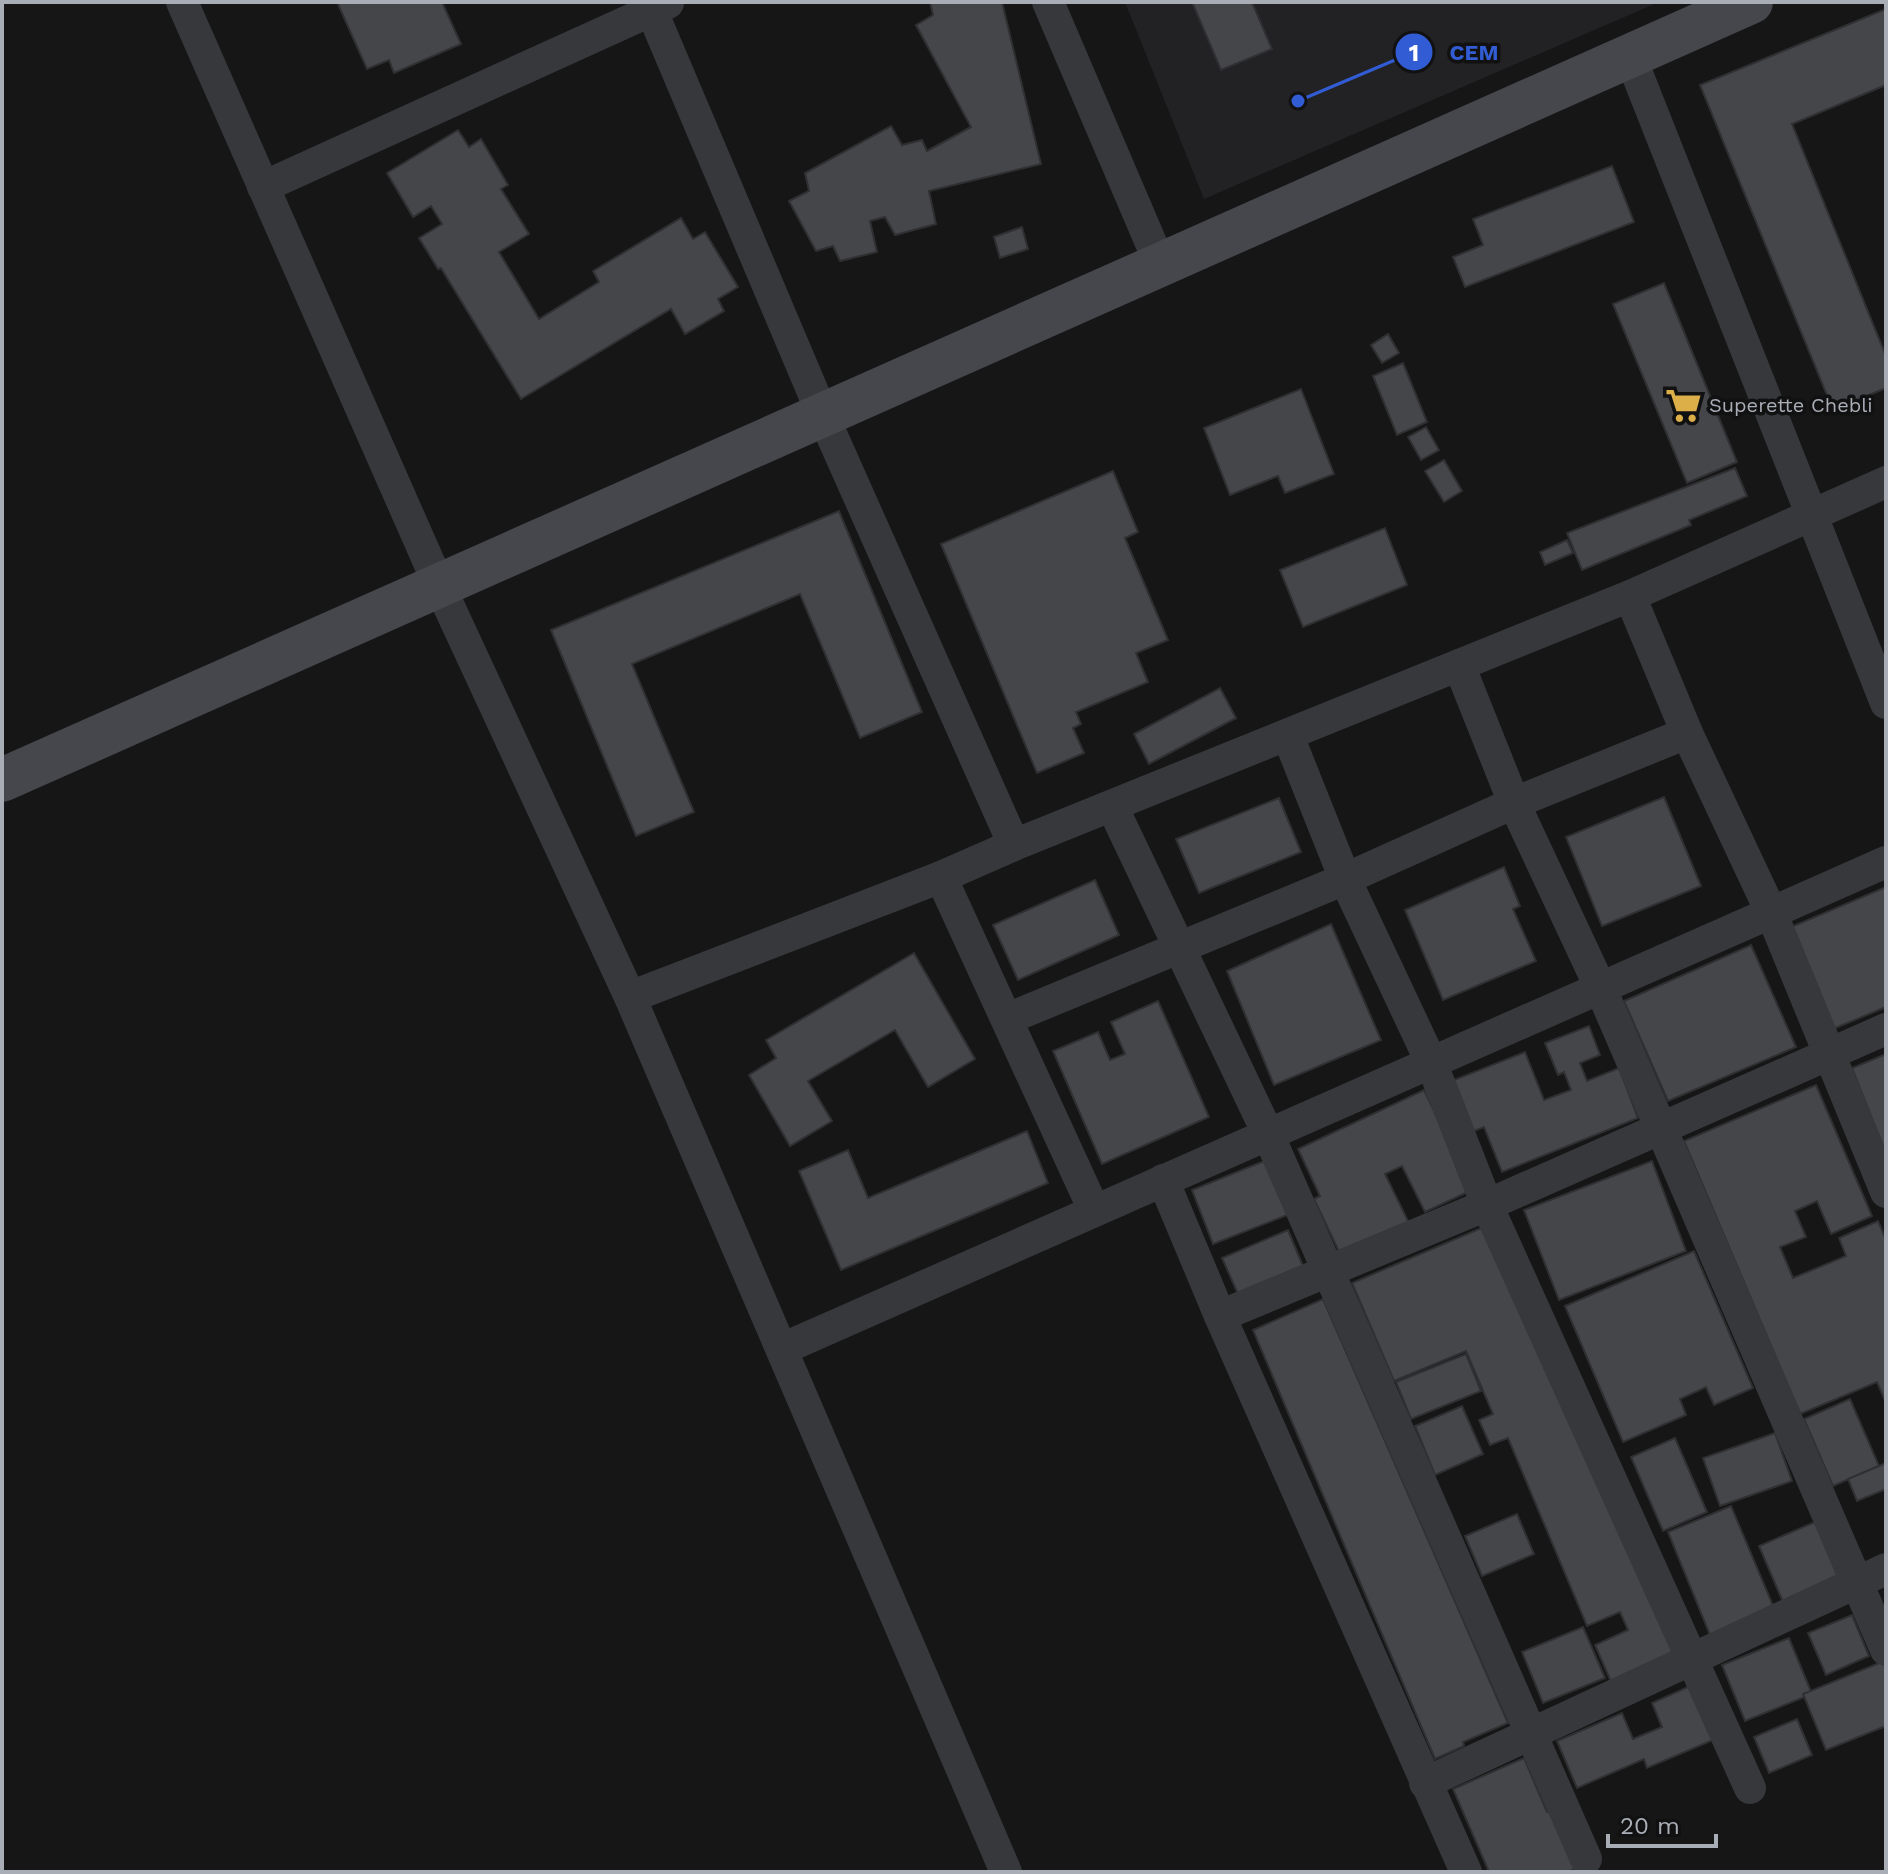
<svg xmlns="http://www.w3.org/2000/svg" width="1888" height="1874" font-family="'Work Sans',sans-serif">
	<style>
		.built { fill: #222224 }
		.building { fill: #45464a; stroke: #303033; stroke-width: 2 }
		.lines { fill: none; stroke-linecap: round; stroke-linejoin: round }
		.minor { stroke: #37383c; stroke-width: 32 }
		.secondary { stroke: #46474c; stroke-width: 44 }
		.labels { text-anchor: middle; stroke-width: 7; stroke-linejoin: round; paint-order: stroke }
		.poi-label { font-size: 20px; fill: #a9adb6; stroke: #111112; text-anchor: start }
		.leader { fill: none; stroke: #325cd3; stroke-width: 3 }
		.callout-dot { fill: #325cd3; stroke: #111112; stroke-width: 3 }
		.mark-label { font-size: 24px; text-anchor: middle; font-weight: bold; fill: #fff }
		.callout-label { font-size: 22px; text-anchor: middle; font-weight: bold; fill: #325cd3; stroke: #111112; stroke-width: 7; stroke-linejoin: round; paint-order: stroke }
	</style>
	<rect width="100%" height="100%" fill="#161617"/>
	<polygon class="built" points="1125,2 1659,2 1204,199"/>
	<g class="building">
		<polygon points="337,2 442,2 461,44 394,73 389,60 367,69"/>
		<polygon points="930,2 1002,2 1041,164 929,191 936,224 895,235 885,217 870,221 877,252 840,261 833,246 816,251 789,201 809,191 805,173 891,126 902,145 922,140 927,151 971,127 916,25 933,15"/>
		<polygon points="1192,2 1252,2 1272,49 1221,70"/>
		<polygon points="1886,9 1886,85 1792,124 1886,356 1886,388 1833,410 1700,85"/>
		<polygon points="458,130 469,147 481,139 508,185 501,189 529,234 499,252 539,319 599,282 593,271 681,218 693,239 705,232 738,287 718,299 724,311 685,334 671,309 521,399 441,268 438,269 419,238 442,224 431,206 413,217 387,173"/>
		<polygon points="1612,166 1634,222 1465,287 1453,257 1483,245 1473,219"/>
		<polygon points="1022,227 1028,249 1000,258 994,237"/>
		<polygon points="1664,283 1737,462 1687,483 1613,304"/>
		<polygon points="1388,334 1399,353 1382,363 1371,345"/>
		<polygon points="1403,363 1427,422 1397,435 1373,376"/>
		<polygon points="1301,389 1334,474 1285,493 1278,476 1230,495 1204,428"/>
		<polygon points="1426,427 1439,450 1421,460 1408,437"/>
		<polygon points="1444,460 1462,491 1444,502 1425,471"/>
		<polygon points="1735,468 1747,496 1689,520 1691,525 1582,570 1567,533"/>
		<polygon points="1113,471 1138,532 1125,538 1168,640 1136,653 1148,682 1076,712 1081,724 1073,728 1084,753 1037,773 941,544"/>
		<polygon points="839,511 922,712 860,738 800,594 632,664 694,812 636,836 551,630"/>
		<polygon points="1385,528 1407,585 1303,627 1280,570"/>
		<polygon points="1567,540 1573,553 1545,565 1540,552"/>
		<polygon points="1220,688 1236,718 1149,764 1134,734"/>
		<polygon points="1664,797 1701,886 1602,926 1566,837"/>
		<polygon points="1279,798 1301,852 1199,893 1176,839"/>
		<polygon points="1504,867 1520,906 1513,909 1536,961 1443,1000 1405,910"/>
		<polygon points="1095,880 1119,935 1018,980 993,925"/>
		<polygon points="1886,887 1886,1007 1833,1029 1791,927"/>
		<polygon points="1331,924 1381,1040 1274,1085 1227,971"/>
		<polygon points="1751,945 1796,1047 1668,1101 1624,1001"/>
		<polygon points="914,953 975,1059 928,1087 895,1030 808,1081 832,1121 790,1146 749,1075 776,1058 766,1040"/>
		<polygon points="1158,1001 1209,1117 1102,1164 1053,1051 1098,1032 1110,1060 1125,1054 1111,1022"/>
		<polygon points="1589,1026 1600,1055 1580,1063 1587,1081 1619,1068 1638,1118 1502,1172 1484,1127 1474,1131 1454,1080 1525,1052 1544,1100 1571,1090 1564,1072 1558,1075 1545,1043"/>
		<polygon points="1886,1054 1886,1154 1852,1068"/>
		<polygon points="1816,1085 1872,1216 1831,1234 1817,1201 1795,1211 1806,1237 1780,1247 1793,1278 1846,1256 1839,1238 1878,1221 1886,1240 1886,1403 1877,1382 1800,1414 1684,1141"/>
		<polygon points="1424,1090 1472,1190 1425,1212 1402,1166 1385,1174 1410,1225 1342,1258 1314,1199 1320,1196 1298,1149"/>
		<polygon points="1027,1131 1048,1183 841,1270 799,1171 848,1150 868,1198"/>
		<polygon points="1269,1159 1290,1214 1213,1244 1192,1190"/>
		<polygon points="1652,1161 1686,1251 1559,1300 1524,1210"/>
		<polygon points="1493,1223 1676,1657 1612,1684 1595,1645 1628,1630 1620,1612 1587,1626 1508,1438 1490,1445 1479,1420 1493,1414 1466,1351 1394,1381 1352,1283"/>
		<polygon points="1288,1230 1303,1266 1238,1294 1222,1258"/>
		<polygon points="1694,1251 1753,1388 1714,1405 1706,1387 1680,1399 1686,1415 1623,1442 1565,1306"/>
		<polygon points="1323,1299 1508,1723 1463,1742 1464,1746 1435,1759 1253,1330"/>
		<polygon points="1466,1354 1481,1391 1411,1419 1396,1382"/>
		<polygon points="1850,1399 1879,1466 1833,1486 1804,1419"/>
		<polygon points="1462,1406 1483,1454 1435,1475 1415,1426"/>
		<polygon points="1775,1433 1792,1481 1720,1506 1703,1458"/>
		<polygon points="1675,1438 1707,1512 1663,1531 1631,1457"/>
		<polygon points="1886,1463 1886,1489 1857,1501 1848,1479"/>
		<polygon points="1731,1506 1774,1608 1710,1635 1668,1532"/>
		<polygon points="1517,1514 1534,1554 1482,1576 1465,1536"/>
		<polygon points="1815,1522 1839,1579 1783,1602 1759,1546"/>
		<polygon points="1852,1615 1869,1656 1826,1675 1808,1633"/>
		<polygon points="1583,1627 1605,1678 1543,1703 1522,1652"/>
		<polygon points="1789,1638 1812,1694 1745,1721 1722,1665"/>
		<polygon points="1884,1661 1886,1667 1886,1726 1826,1750 1803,1694"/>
		<polygon points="1690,1686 1713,1740 1647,1768 1644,1759 1577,1788 1557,1741 1622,1713 1633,1739 1662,1727 1652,1703"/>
		<polygon points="1797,1719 1812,1755 1769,1773 1754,1737"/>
		<polygon points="1524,1758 1547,1812 1554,1809 1579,1867 1568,1872 1489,1872 1453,1789"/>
	</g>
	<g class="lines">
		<g class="minor">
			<polyline points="182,2 439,585 630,997 1006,1872"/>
			<polyline points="648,2 824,418 1014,845"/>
			<polyline points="1048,2 1160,264"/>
			<polyline points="1630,56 1886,703"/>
			<polyline points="263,187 668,3"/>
			<polyline points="1630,596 1687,733 1771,912 1886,1192"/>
			<polyline points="1459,665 1514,803 1600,987 1886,1650"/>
			<polyline points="1288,736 1345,879 1431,1062 1487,1205 1750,1788"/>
			<polyline points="1112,806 1268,1134 1586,1859"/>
			<polyline points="941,877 1094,1210"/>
			<polyline points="630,997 941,877 1014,845 1630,596 1886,482"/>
			<polyline points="1007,1019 1345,879 1514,803 1687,733"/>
			<polyline points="1163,1180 1220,1316 1466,1872"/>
			<polyline points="1220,1316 1487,1205 1886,1029"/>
			<polyline points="782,1349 1886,862"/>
			<polyline points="1425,1783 1886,1569"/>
		</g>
		<path class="secondary" d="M2 780C585 520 1169 263 1751 2"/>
	</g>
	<defs>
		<symbol id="supermarket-bare" viewBox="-9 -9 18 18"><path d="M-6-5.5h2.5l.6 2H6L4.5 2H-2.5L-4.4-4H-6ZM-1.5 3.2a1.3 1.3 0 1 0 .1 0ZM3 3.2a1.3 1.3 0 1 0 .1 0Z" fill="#dcaf49" stroke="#111112" stroke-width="2.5" paint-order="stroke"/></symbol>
	</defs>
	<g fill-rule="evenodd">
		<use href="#supermarket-bare" x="1658" y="380" width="51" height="51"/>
	</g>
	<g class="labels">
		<g class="poi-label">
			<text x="1709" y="412">Superette Chebli</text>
		</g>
	</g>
	<path class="leader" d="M1298 101L1414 52"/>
	<g class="callout-dot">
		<circle cx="1298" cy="101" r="8"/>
		<circle cx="1414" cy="52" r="20"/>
	</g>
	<g class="mark-label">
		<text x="1414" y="61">1</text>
	</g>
	<g class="callout-label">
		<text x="1474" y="60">CEM</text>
	</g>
	<rect width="1888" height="1874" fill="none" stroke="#a9adb6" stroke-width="8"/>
	<path d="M1608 1834v12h108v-12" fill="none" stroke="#a9adb6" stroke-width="4"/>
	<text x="1620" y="1834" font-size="24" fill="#a9adb6" stroke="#111112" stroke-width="6" paint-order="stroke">20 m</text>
</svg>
